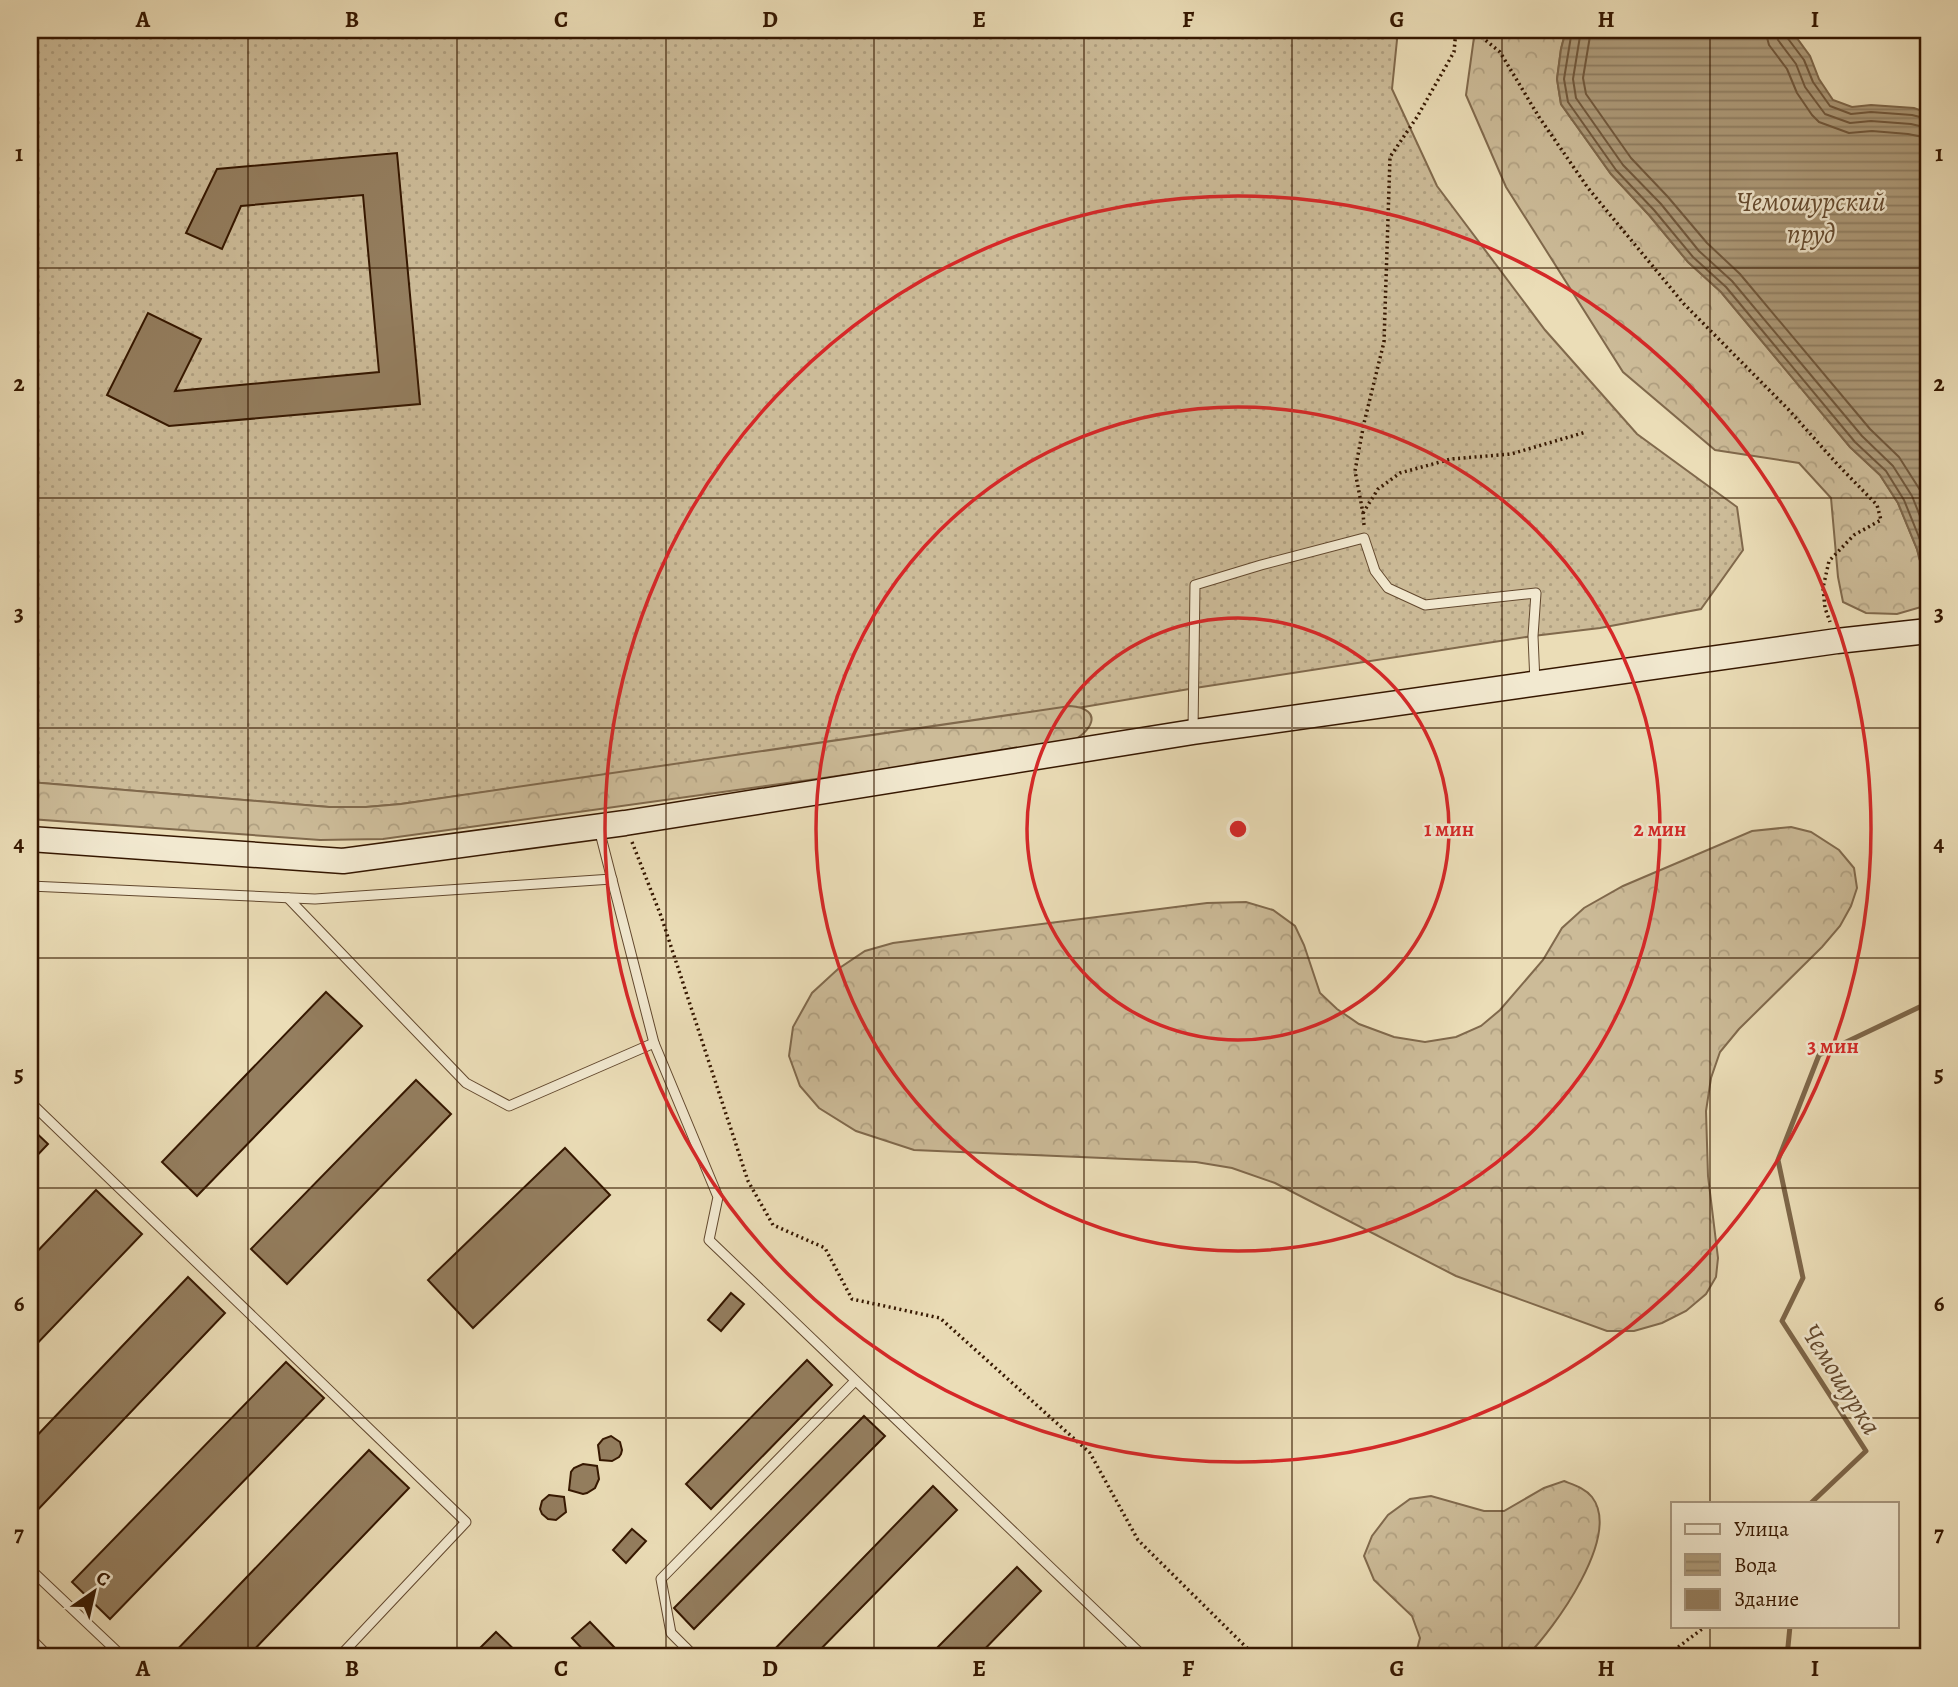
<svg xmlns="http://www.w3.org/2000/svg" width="1958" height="1687" font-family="Alegreya,serif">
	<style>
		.grass { fill: url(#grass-dots); stroke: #80694c; stroke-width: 2 }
		.forest { fill: url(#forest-crowns); stroke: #80694c; stroke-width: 2 }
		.water { fill: url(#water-rules); stroke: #7d6649; stroke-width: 2 }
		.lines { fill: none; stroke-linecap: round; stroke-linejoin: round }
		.shore { stroke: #71583c; stroke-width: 2 }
		.stream { stroke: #7d6649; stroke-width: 5 }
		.building { fill: #947e5f; stroke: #351700; stroke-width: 2 }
		.lane-casing { stroke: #62482e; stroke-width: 11 }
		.secondary-casing { stroke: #351700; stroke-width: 27 }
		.path { stroke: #351700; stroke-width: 3.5; stroke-dasharray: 2 3.5; stroke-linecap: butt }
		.lane { stroke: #f2e9d0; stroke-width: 9 }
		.secondary { stroke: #f2e9d0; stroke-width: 24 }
		.grid { fill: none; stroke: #351700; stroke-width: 2; stroke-opacity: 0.55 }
		.ring { fill: none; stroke: #d62828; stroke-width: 3.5 }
		.labels { text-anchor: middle; stroke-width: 5; stroke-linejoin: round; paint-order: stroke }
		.water-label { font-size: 28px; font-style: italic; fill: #654b30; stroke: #f2e9d0 }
		.centre { fill: #d62828; stroke: #f2e9d0; stroke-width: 3.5 }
		.ring-label { font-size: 21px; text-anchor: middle; font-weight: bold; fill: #d62828; stroke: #f2e9d0; stroke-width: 5; stroke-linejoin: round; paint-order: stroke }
		.neatline { fill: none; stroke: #351700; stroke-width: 2.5 }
		.grid-label { font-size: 23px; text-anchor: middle; font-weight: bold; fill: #351700 }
	</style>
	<defs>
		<pattern id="grass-dots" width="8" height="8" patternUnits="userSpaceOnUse" patternTransform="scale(1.75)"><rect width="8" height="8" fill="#ccbb98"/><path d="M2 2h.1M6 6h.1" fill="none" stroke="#b0a081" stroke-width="1.8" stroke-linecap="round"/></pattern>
		<pattern id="forest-crowns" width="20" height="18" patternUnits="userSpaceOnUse" patternTransform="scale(1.75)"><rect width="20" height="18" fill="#ccbb98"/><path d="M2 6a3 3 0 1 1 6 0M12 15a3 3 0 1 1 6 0" fill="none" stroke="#b0a081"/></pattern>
		<pattern id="water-rules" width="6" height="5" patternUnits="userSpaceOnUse" patternTransform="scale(1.75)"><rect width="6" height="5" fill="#ad9a79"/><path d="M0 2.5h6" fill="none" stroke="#8e7d61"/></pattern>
	</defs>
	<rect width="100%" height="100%" fill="#ebddb7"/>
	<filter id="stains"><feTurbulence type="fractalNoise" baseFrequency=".00286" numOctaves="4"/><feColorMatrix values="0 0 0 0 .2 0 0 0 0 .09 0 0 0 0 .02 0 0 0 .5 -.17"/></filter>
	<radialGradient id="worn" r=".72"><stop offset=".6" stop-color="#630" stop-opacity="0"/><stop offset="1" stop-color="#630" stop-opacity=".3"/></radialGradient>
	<polygon class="grass" points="30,30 1398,30 1392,89 1437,186 1545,330 1637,434 1737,507 1743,550 1701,609 1600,628 1533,636 1195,688 1060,711 401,804 366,807 329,807 30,782"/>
	<g class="forest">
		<polygon points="1475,30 1566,30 1561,49 1557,79 1561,104 1611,174 1649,215 1688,262 1721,292 1850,447 1880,475 1898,503 1917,549 1925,580 1928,583 1928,605 1897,614 1866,613 1843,602 1838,577 1831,498 1799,463 1715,450 1623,372 1506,187 1466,95"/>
		<path d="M1070 706C1106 709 1091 733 1068 744L383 839 320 840 30 819V782L329 807H366L401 804Z"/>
		<polygon points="1791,827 1811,832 1839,850 1854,868 1857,888 1851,906 1840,926 1822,947 1739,1029 1720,1052 1711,1078 1706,1111 1708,1176 1718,1258 1716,1277 1706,1294 1686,1311 1662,1323 1634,1331 1607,1331 1456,1276 1275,1183 1232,1168 1196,1162 914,1150 856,1131 819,1108 800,1086 789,1056 793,1027 812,993 838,969 865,951 893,943 1207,903 1246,902 1273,910 1295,926 1304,945 1320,993 1337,1009 1359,1024 1394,1037 1425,1042 1456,1037 1481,1026 1500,1010 1543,960 1562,928 1584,908 1623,886 1752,831"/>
		<path d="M1564 1481C1574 1485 1585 1488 1592 1497 1622 1536 1554 1629 1526 1657H1415L1420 1638 1412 1616 1374 1580 1364 1556 1372 1536 1388 1515 1410 1499 1431 1496 1484 1511H1504L1544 1488Z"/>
	</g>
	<polygon class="water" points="1566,30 1791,30 1810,56 1819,79 1833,100 1852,107 1871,105 1914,108 1928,113 1928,583 1925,580 1917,549 1898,503 1880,475 1850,447 1721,292 1688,262 1649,215 1611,174 1561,104 1557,79 1561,49"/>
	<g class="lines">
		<g class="shore">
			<polyline points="1572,30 1564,79 1568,102 1616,170 1654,210 1693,257 1726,287 1855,442 1886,471 1904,500 1923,547 1928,565"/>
			<polyline points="1581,30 1573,79 1576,98 1623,165 1661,204 1699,251 1732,281 1862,436 1893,466 1912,496 1928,536"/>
			<polyline points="1591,30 1583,78 1586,94 1631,158 1668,197 1707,243 1740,274 1870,429 1899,457 1920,490 1928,508"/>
			<polyline points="1765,30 1769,45 1787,69 1797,93 1812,115 1819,122 1849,133 1872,131 1908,134 1928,138"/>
			<polyline points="1776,30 1778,40 1796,64 1805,87 1825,114 1850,123 1871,121 1911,124 1928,128"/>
			<polyline points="1784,30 1786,36 1804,60 1813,82 1830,106 1851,114 1871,112 1912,115 1928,119"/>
		</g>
		<g class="stream">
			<polyline points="1811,1503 1866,1451 1782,1321 1803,1278 1778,1160 1819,1055 1928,1003"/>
			<polyline points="1787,1657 1790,1626"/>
		</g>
	</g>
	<g class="building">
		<polygon points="397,153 420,404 169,426 107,395 148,313 201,339 175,391 379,372 363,195 241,206 222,249 186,233 217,169"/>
		<polygon points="326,992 362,1026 197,1196 162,1162"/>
		<polygon points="416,1080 451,1114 287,1284 251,1249"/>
		<polygon points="30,1127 48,1144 30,1163"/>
		<polygon points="565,1148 610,1195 473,1328 428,1280"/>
		<polygon points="96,1190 142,1234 30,1351 30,1259"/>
		<polygon points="188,1277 225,1313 30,1518 30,1443"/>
		<polygon points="731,1293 744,1304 721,1331 708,1320"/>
		<polygon points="807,1360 832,1385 711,1509 686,1484"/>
		<polygon points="286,1362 324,1398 110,1619 72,1582"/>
		<polygon points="864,1416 885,1436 694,1629 674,1608"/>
		<polygon points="611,1436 620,1442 622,1450 621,1454 619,1457 612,1461 600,1460 598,1445 603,1439"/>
		<polygon points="369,1450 409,1488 247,1657 170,1657"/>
		<polygon points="583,1464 597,1466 599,1479 595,1488 587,1493 583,1494 569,1490 571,1472 574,1468"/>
		<polygon points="933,1486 957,1510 813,1657 767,1657"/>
		<polygon points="549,1495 564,1497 566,1512 556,1520 548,1519 542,1514 540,1509 542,1501"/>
		<polygon points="632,1529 646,1541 626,1563 613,1550"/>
		<polygon points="1017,1567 1041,1591 977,1657 928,1657"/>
		<polygon points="590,1622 615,1648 605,1657 590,1657 572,1638"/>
		<polygon points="496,1632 522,1657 471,1657"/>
	</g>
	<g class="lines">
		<defs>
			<g id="lane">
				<polyline points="1193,730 1195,585 1261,565 1364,538 1375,571 1388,588 1425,605 1536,593 1533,636 1535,683"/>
				<polyline points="599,829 654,1043 718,1197 709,1240 1144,1657"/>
				<polyline points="30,886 315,899 612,879"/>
				<polyline points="288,898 466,1083 509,1106 654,1043"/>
				<polyline points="30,1102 466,1522 339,1657"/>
				<polyline points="30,1569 123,1657"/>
				<polyline points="30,1638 49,1657"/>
				<polyline points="678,1657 686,1648"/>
				<polyline points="695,1657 671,1633 661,1579 855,1381"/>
			</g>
			<polyline id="secondary" points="30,839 343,861 625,823 1193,732 1837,641 1928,631"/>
		</defs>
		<use href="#lane" class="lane-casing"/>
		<use href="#secondary" class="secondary-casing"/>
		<g class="path">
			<polyline points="1473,30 1500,52 1539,117 1588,188 1684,304 1788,409 1838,465 1877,505 1881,520 1854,535 1829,561 1823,588 1825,608 1830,622"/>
			<polyline points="1363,513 1378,489 1400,473 1451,459 1511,454 1586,432"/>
			<polyline points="1364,525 1363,513 1355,471 1364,423 1384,342 1390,157 1417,117 1454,52 1456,30"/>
			<polyline points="632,842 661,916 748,1181 773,1225 825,1248 852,1299 940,1318 1090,1453 1138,1540 1256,1657"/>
			<polyline points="1665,1657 1706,1626"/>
		</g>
		<use href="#lane" class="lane"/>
		<use href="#secondary" class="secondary"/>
	</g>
	<path class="grid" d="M248 30V1657M457 30V1657M666 30V1657M874 30V1657M1084 30V1657M1292 30V1657M1502 30V1657M1710 30V1503M30 268H1928M30 498H1928M30 728H1928M30 958H1928M30 1188H1928M30 1418H1928M1710 1626V1657"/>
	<g class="ring">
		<circle cx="1238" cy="829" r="211"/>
		<circle cx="1238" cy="829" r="422"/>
		<circle cx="1238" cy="829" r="633"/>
	</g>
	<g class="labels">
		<g class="water-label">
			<text x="1811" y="211">Чемошурский<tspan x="1811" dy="32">пруд</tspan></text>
			<text transform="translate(1842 1379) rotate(58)" y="10">Чемошурка</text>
		</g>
	</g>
	<circle cx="1238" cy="829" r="10" class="centre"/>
	<g class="ring-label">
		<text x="1449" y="836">1 мин</text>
		<text x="1660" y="836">2 мин</text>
		<text x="1833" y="1053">3 мин</text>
	</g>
	<rect width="1958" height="1687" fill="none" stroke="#ebddb7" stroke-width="77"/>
	<rect x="1671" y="1502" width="228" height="126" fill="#f2e9d0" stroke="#a6957d" stroke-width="2"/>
	<rect x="1685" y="1524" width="35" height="10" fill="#f2e9d0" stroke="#a6957d" stroke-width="2"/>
	<text x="1734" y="1536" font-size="21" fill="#351700">Улица</text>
	<rect x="1685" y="1554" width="35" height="21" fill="url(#water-rules)" stroke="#a6957d" stroke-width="2"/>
	<text x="1734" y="1572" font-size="21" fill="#351700">Вода</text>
	<rect x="1685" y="1589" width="35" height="21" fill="#947e5f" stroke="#a6957d" stroke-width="2"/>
	<text x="1734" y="1606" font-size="21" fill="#351700">Здание</text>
	<g transform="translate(94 1592) rotate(34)" stroke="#f2e9d0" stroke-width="5" paint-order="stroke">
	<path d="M0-5L12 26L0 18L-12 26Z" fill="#351700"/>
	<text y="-10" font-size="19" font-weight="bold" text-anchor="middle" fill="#351700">С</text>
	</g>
	<rect x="38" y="38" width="1882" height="1610" class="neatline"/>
	<g class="grid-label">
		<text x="143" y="27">A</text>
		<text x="352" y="27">B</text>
		<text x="561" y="27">C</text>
		<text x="770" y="27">D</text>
		<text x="979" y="27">E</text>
		<text x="1188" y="27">F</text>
		<text x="1397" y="27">G</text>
		<text x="1606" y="27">H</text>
		<text x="1815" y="27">I</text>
		<text x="19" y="161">1</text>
		<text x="1939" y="161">1</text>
		<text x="19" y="391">2</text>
		<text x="1939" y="391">2</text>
		<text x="19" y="621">3</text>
		<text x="1939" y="621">3</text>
		<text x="19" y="851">4</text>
		<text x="1939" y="851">4</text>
		<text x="19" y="1081">5</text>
		<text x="1939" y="1081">5</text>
		<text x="19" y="1311">6</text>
		<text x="1939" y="1311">6</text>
		<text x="19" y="1541">7</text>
		<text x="1939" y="1541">7</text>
		<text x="143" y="1676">A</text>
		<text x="352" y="1676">B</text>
		<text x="561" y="1676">C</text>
		<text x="770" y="1676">D</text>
		<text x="979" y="1676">E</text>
		<text x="1188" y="1676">F</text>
		<text x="1397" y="1676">G</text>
		<text x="1606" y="1676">H</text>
		<text x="1815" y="1676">I</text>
	</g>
	<rect width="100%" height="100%" filter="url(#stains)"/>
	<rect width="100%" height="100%" fill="url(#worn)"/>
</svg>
